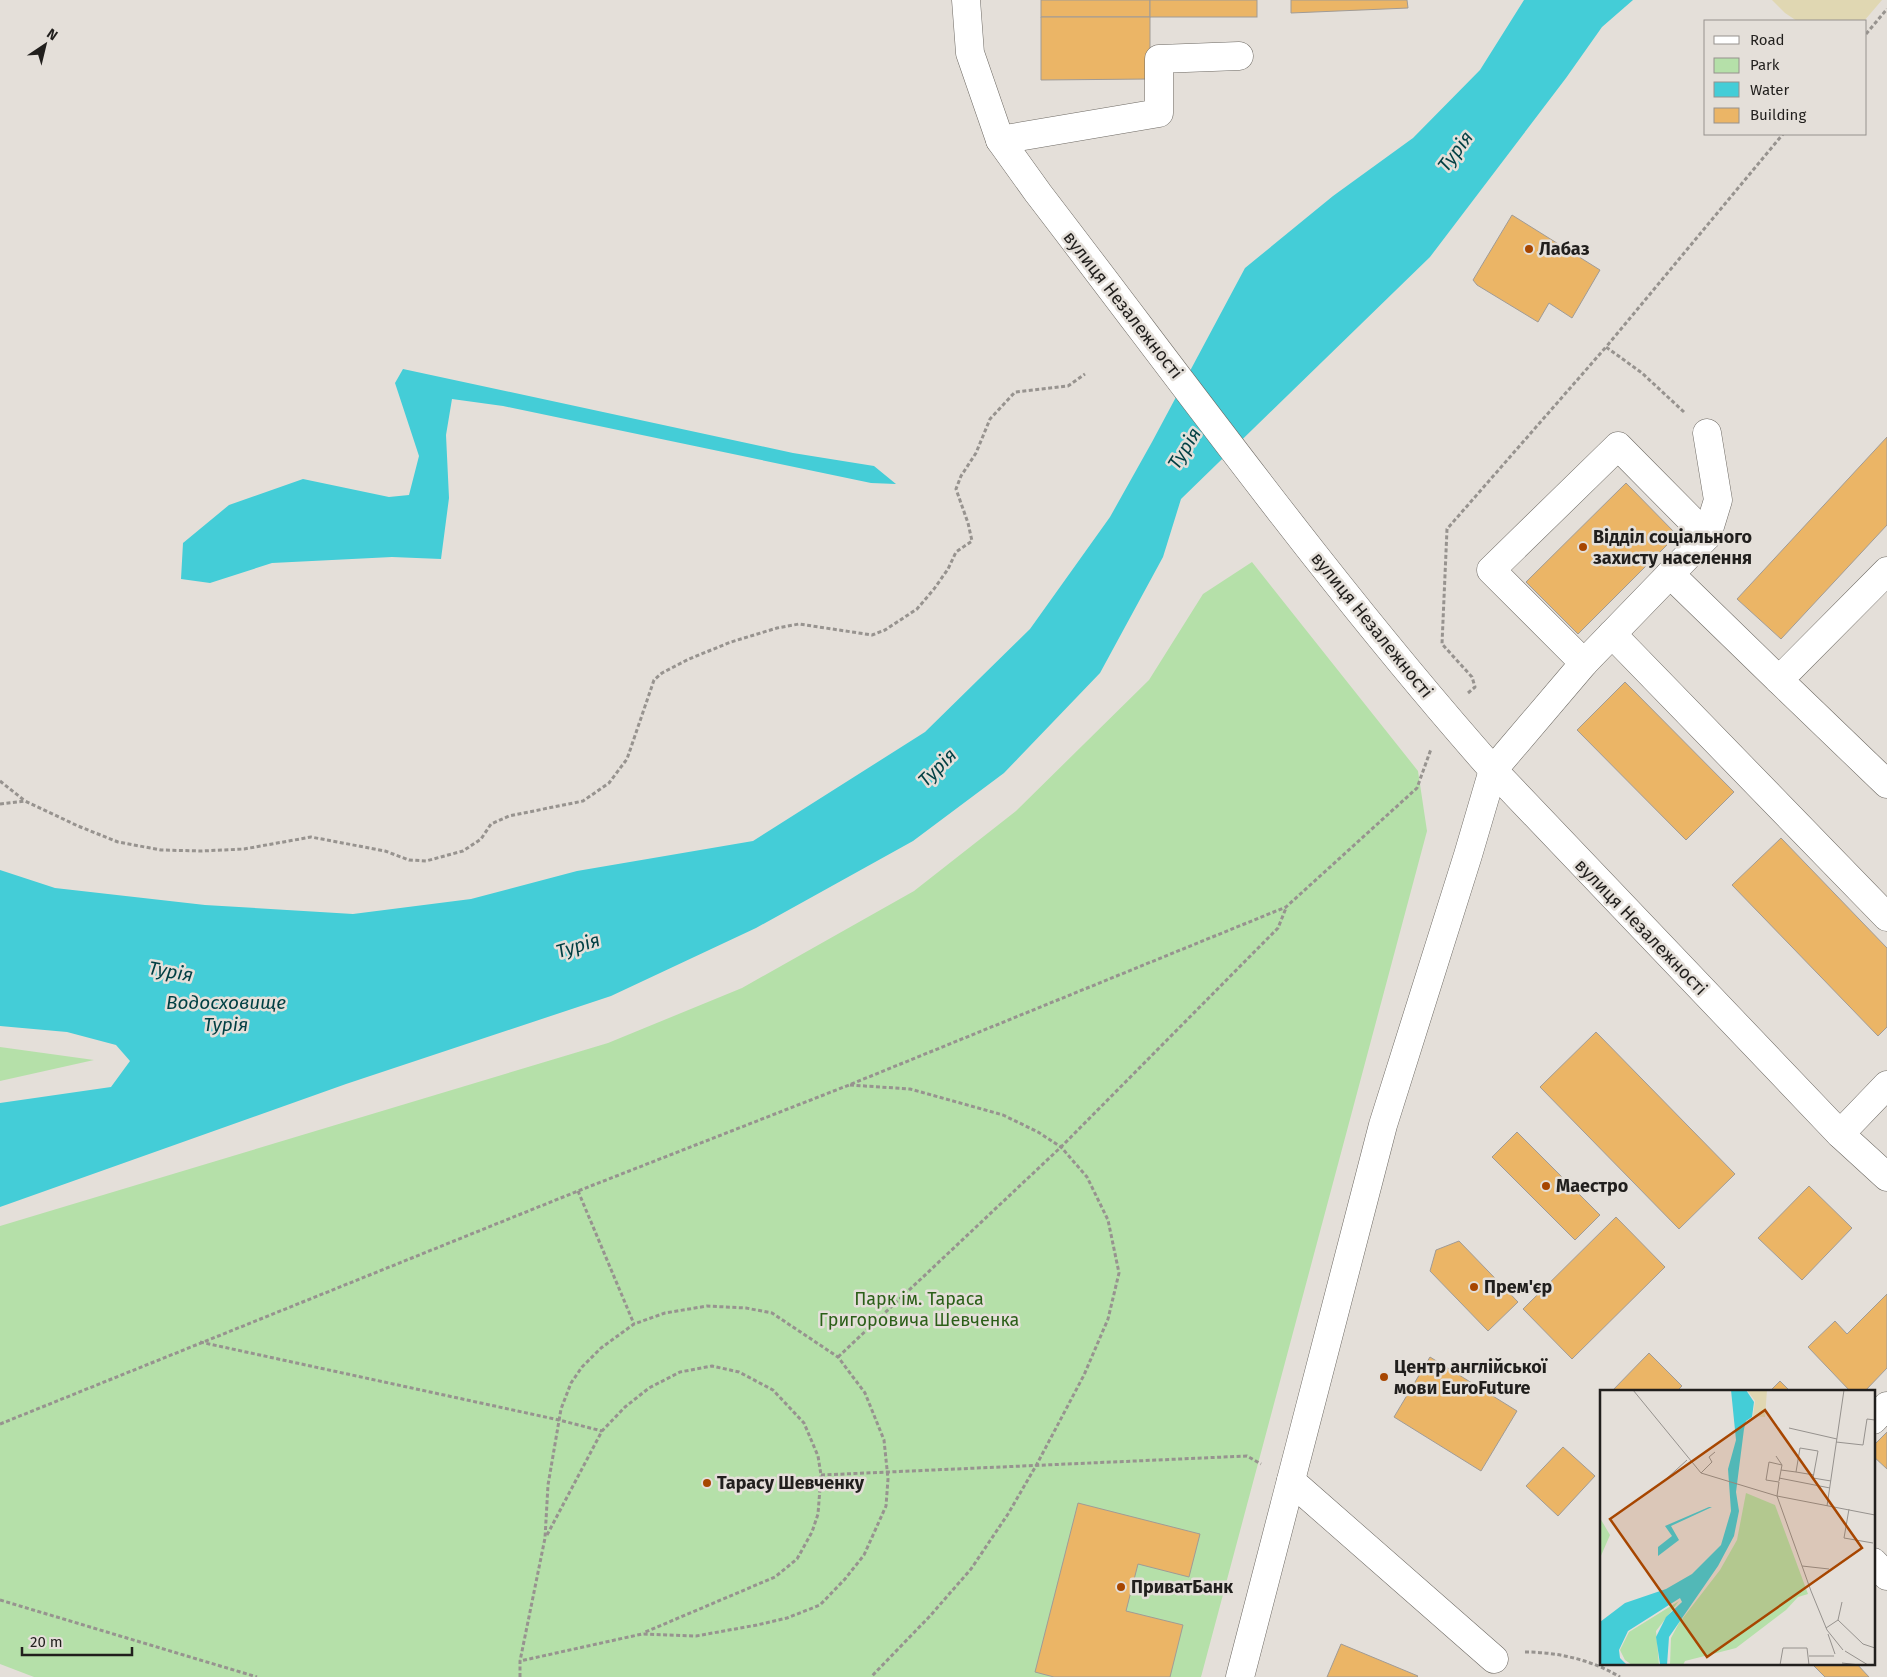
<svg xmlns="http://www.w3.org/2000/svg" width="1887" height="1677" font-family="'Fira Sans',sans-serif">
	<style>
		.green { fill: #b5e0a9 }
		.sand { fill: #e0d7b2 }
		.water { fill: #44cdd7 }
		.building { fill: #ebb566; stroke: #a09b96 }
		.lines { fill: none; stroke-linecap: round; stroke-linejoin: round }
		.minor-casing { stroke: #6d6963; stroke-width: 29 }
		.major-casing { stroke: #6d6963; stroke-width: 29 }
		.path { stroke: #97938f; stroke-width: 3; stroke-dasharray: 4 2.5; stroke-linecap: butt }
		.minor { stroke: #fff; stroke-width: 28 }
		.major { stroke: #fff; stroke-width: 28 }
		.poi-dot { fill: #a74600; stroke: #e4dfd9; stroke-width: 2 }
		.labels { text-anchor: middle; stroke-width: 5; stroke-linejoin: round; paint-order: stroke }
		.poi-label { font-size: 18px; font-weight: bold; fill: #211f1d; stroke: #e4dfd9; text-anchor: start }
		.street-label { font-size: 18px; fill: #211f1d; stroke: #e4dfd9 }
		.park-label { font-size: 18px; fill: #2b5f18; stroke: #e4dfd9 }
		.water-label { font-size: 19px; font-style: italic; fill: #003f43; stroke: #e4dfd9 }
		.inset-road { fill: none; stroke: #96928e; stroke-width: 1 }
		.view { fill: #a74600; fill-opacity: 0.15; stroke: #a74600; stroke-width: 2.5 }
		.inset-edge { fill: none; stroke: #211f1d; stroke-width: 2.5 }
	</style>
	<rect width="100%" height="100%" fill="#e4dfd9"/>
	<g class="green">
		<polygon points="1252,562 1418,771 1427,831 1201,1677 34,1677 0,1664 0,1226 608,1043 742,988 914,891 1016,811 1149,680 1203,594"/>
		<polygon points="0,1047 94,1060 0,1081"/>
	</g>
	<polygon class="sand" points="1772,0 1882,0 1864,21 1797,21 1785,13"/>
	<g class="water">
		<polygon points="1524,0 1633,0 1602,27 1566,78 1430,257 1181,499 1163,557 1100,673 1004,773 913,841 756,928 611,996 346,1084 0,1207 0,1103 111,1087 130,1061 116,1045 67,1032 0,1026 0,870 55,888 205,905 353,914 471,899 577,871 753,841 925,732 1030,629 1110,517 1152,442 1245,268 1333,196 1413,138 1480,70"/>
		<polygon points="403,369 793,453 874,466 896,484 871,483 503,406 452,399 446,435 449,498 441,559 392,557 272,563 210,583 181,579 183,543 229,505 303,479 389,497 409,495 419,456 395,383"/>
	</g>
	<g class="building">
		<rect x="1041" y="0" width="109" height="17"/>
		<rect x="1150" y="0" width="107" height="17"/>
		<polygon points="1291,0 1407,0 1408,8 1291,13"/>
		<polygon points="1041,17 1150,17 1150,79 1041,80"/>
		<polygon points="1512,215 1600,270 1572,318 1549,303 1538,322 1477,285 1473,280"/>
		<polygon points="1887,437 1887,525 1781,639 1737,599"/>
		<polygon points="1626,483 1677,535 1578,634 1526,582"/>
		<polygon points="1625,682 1734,792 1686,840 1577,730"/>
		<polygon points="1781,838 1887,948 1887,1027 1878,1036 1732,885"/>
		<polygon points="1596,1032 1735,1174 1679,1229 1540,1087"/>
		<polygon points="1517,1132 1600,1215 1575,1240 1492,1157"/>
		<polygon points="1809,1186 1852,1228 1802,1280 1758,1238"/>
		<polygon points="1616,1217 1665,1267 1572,1359 1523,1309"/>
		<polygon points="1459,1241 1518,1302 1488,1331 1430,1271 1436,1250"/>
		<polygon points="1887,1294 1887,1368 1865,1391 1850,1391 1808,1347 1835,1321 1847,1334"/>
		<polygon points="1649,1353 1682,1386 1677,1391 1612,1391"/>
		<polygon points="1430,1357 1517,1411 1481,1471 1394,1417"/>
		<polygon points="1780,1381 1790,1391 1770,1391"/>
		<polygon points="1887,1432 1887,1469 1873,1456 1873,1446"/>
		<polygon points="1563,1447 1595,1476 1558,1516 1526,1486"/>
		<polygon points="1078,1503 1200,1534 1189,1577 1138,1564 1126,1611 1183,1625 1170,1677 1054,1677 1035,1672"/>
		<polygon points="1341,1644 1418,1676 1417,1677 1327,1677"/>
		<polygon points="1811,1663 1856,1663 1869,1677 1825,1677"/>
	</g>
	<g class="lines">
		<defs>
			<g id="minor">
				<polyline points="1000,140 1159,113 1159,59 1239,56"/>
				<polyline points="1887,571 1779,680 1887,784"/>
				<polyline points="1670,574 1779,680"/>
				<polyline points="1612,634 1887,917"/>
				<polyline points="1584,663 1707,536 1718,500 1707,433"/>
				<polyline points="1840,1134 1887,1085"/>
				<polyline points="1873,1420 1887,1406"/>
				<polyline points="1291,1481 1494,1659"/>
				<polyline points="1873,1562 1887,1576"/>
				<polyline points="1240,1677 1383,1125 1468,855 1493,770 1584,663 1491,570 1618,446 1707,536"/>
			</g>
			<path id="major" d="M966 0 970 53 1000 140 1038 193C1187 387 1331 587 1493 770L1840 1134 1887 1177"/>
		</defs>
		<use href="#minor" class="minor-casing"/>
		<use href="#major" class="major-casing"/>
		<g class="path">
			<polyline points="1866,34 1887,9"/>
			<polyline points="1684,412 1642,373 1606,347 1783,134"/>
			<polyline points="1468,693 1475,687 1472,677 1442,644 1447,529 1606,347"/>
			<polyline points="0,781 25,801"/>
			<polyline points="0,804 25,801 78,826 118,842 161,850 202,851 244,849 311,837 385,851 409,860 426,861 463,851 481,839 491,824 509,816 583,801 609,783 627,759 654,680 662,673 689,659 731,642 777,628 799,624 872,635 885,630 917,609 934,589 948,569 956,552 972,541 968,523 956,489 961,476 976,453 990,419 1015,392 1068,386 1085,374"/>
			<polyline points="850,1085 910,1089 1003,1115 1038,1132 1061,1147 1087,1177 1108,1220 1119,1273 1108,1319 1084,1375 1037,1464 1008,1514 971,1569 930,1616 871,1677"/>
			<polyline points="578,1191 634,1324"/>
			<polyline points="200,1342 559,1420 602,1431"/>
			<polyline points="838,1357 1061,1147 1278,928 1286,908"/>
			<polyline points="0,1424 578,1191 849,1085 1286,907 1417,788 1431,749"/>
			<polyline points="821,1475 1247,1456 1261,1464"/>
			<polyline points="547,1535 602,1431 625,1407 649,1388 680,1372 712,1366 739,1372 773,1390 804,1423 818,1456 821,1475 818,1514 812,1532 797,1559 775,1577 643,1633"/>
			<polyline points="0,1600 257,1677"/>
			<path d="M1525 1652C1558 1652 1592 1660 1620 1677"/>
			<polyline points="520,1677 520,1661 545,1538 548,1485 561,1409 571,1383 582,1367 601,1348 634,1324 665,1313 707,1306 746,1308 772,1313 838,1357 865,1393 884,1440 888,1479 886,1506 864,1555 845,1579 820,1605 787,1618 757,1625 696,1636 642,1634 520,1661"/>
		</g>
		<use href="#minor" class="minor"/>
		<use href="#major" class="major"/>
	</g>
	<g class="poi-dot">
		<circle cx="1529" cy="249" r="5"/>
		<circle cx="1583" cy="547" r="5"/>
		<circle cx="1546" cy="1186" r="5"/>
		<circle cx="1474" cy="1287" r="5"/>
		<circle cx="1384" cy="1377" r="5"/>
		<circle cx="707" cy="1483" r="5"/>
		<circle cx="1121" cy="1587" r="5"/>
	</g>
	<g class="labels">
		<g class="poi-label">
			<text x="1539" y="255">Лабаз</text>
			<text x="1593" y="543">Відділ соціального<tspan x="1593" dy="21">захисту населення</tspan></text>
			<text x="1556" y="1192">Маестро</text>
			<text x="1484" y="1293">Прем'єр</text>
			<text x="1394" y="1373">Центр англійської<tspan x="1394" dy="21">мови EuroFuture</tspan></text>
			<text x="717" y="1489">Тарасу Шевченку</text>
			<text x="1131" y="1593">ПриватБанк</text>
		</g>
		<g class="street-label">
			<text transform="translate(1123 305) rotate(52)" y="6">вулиця Незалежності</text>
			<text transform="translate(1372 625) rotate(51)" y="6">вулиця Незалежності</text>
			<text transform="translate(1641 927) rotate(46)" y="6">вулиця Незалежності</text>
		</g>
		<g class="park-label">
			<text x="919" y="1305">Парк ім. Тараса<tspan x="919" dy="21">Григоровича Шевченка</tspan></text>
		</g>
		<g class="water-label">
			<text transform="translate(1455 151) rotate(-53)" y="7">Турія</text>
			<text transform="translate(1184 448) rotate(-58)" y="7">Турія</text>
			<text transform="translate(937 767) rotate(-45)" y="7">Турія</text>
			<text transform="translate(578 945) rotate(-17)" y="7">Турія</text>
			<text transform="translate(171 971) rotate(10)" y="7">Турія</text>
			<text x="226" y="1009">Водосховище<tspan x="226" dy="22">Турія</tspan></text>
		</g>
	</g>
	<g transform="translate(1600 1390)">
		<rect width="275" height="275" fill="#e4dfd9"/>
		<path d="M146 103 175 115 208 204 198 207 186 220 136 258 85 271 83 275H70L71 248 79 233 120 180 137 150ZM0 128 10 145 0 168ZM79 211 56 241 59 275H32L25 270 20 260 29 242Z" fill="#b5e0a9"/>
		<path d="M147 0H167L165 27 153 26 155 11Z" fill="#e0d7b2"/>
		<path d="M131 0H146L154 12 152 27 146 31 144 39 136 102 139 121 134 146 118 176 69 247 67 275 60 274 56 247 66 227 82 212 80 208 28 241 19 260 20 268 27 275H0V232L25 213 66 199 92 184 121 155 131 121 128 79 136 50ZM109 117H112L71 136 79 150 58 166V157L72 146 65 136Z" fill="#44cdd7"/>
		<path class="inset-road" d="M33 0 101 83 177 106 275 125M189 38 237 49M236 52 263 55 267 29 275 30M176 66 182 75 179 91M182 75 169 72 166 90 179 92 177 106 211 201 227 240 243 260M181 80 196 82M101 83 112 72 109 67 115 62M214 85 196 82 200 58 218 61 213 88 231 91M179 88 230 98M65 90 87 70M227 116 244 0M249 119 244 148 273 153M202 176 229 179M238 230 242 212M226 238 238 230 263 254 275 258M228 244 235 264M245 261 268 275M209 266H234M242 273 260 275M180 275 183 258H207L209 275"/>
		<path class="view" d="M165 20 262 158 107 267 10 129Z"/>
		<rect width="275" height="275" class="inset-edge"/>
	</g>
	<rect x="1704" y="20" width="162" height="115" fill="#e4dfd9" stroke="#96928e"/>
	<rect x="1714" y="36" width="25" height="8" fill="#ffffff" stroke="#96928e"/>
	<text x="1750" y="45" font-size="15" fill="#211f1d">Road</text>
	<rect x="1714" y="58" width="25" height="15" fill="#b5e0a9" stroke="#96928e"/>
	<text x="1750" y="70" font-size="15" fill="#211f1d">Park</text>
	<rect x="1714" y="82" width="25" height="15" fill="#44cdd7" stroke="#96928e"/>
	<text x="1750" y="95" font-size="15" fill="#211f1d">Water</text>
	<rect x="1714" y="108" width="25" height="15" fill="#ebb566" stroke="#96928e"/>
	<text x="1750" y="120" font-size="15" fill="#211f1d">Building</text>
	<g transform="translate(45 45) rotate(35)" stroke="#e4dfd9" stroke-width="4" paint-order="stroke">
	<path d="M0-4L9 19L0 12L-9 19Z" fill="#211f1d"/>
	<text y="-8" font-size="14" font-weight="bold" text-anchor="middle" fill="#211f1d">N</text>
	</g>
	<path d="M22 1647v8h110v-8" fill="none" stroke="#211f1d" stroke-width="2.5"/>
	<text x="30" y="1647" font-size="15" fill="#211f1d" stroke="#e4dfd9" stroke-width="4" paint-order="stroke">20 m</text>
</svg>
